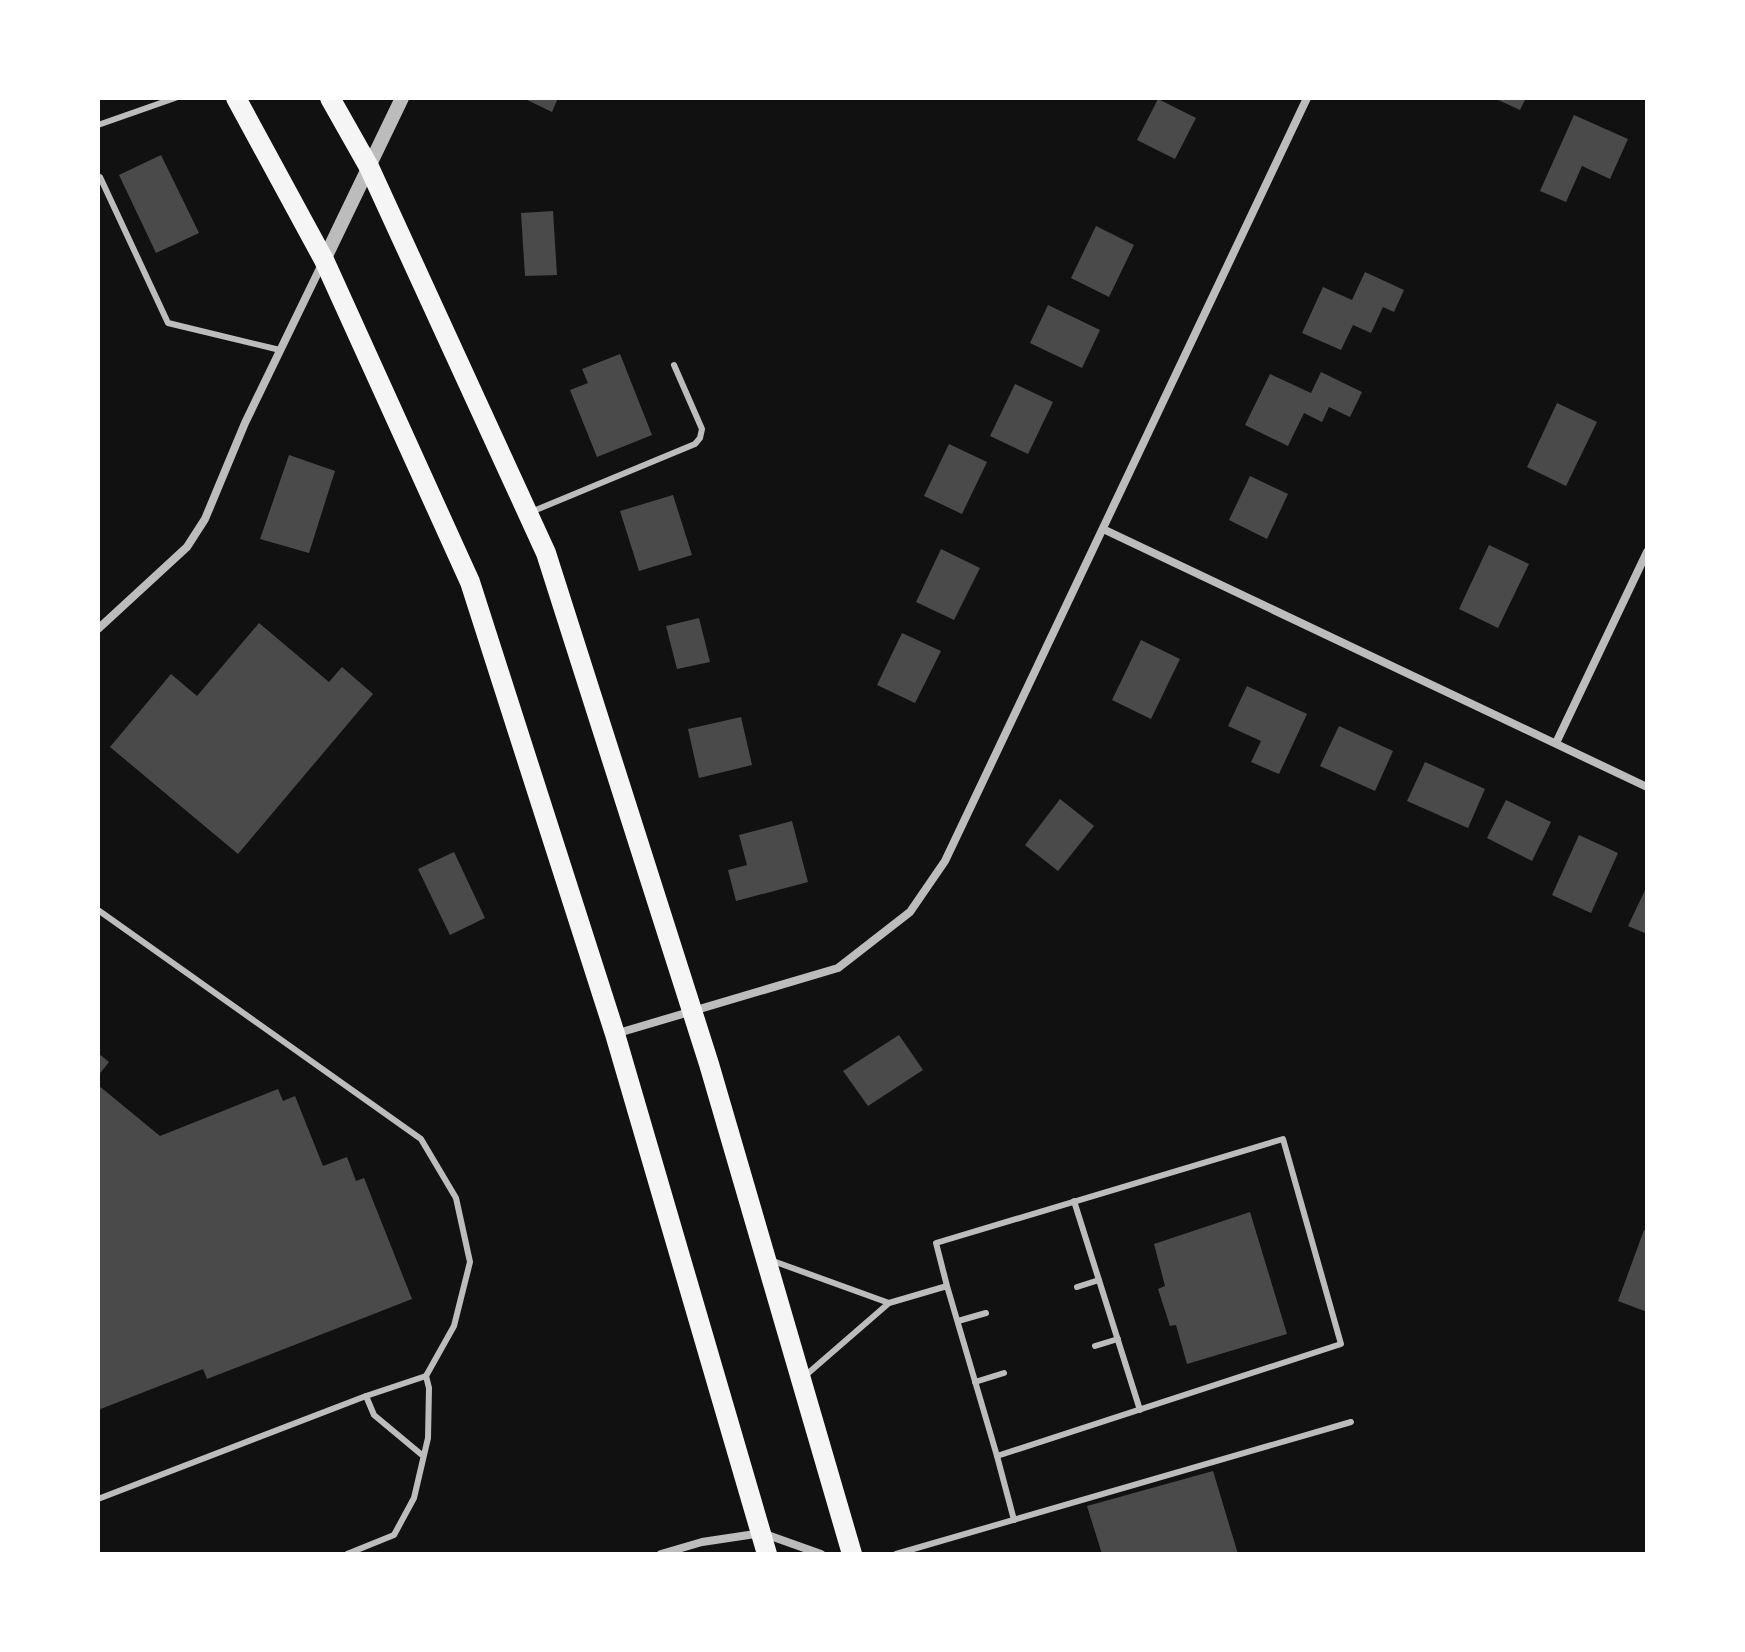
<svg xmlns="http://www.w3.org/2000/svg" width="1745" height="1652" font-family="'DejaVu Sans',sans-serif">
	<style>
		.building { fill: #4a4a4a }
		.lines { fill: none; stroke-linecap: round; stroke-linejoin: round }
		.service { stroke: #bcbcbc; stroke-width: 6 }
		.minor { stroke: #bcbcbc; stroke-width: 8 }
		.tertiary { stroke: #bcbcbc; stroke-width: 14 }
		.primary { stroke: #f5f5f5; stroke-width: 20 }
	</style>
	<rect width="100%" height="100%" fill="#111"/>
	<g class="building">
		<polygon points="523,98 558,98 552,112"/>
		<polygon points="1494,98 1526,98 1520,110"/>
		<polygon points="1158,99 1196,118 1175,159 1137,140"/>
		<polygon points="1574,115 1628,139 1610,179 1582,166 1566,202 1540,191"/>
		<polygon points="161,155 199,233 156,253 119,175"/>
		<polygon points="553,211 557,275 525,276 521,213"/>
		<polygon points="1096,226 1134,245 1109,297 1071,278"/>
		<polygon points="1365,272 1404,290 1394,312 1383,307 1371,333 1353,325 1341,350 1302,333 1323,287 1352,300"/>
		<polygon points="1048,305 1100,330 1082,368 1030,343"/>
		<polygon points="620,354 652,435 597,457 570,390 588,383 582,369"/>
		<polygon points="1321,372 1362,392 1350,417 1329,407 1322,422 1304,413 1288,446 1245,425 1270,374 1311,393"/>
		<polygon points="1015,384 1053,402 1028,454 990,436"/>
		<polygon points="1557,403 1597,422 1566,486 1527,467"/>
		<polygon points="949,444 987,462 962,514 924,496"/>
		<polygon points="289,455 335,471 309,553 260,539"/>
		<polygon points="1250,476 1288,494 1267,539 1229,520"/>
		<polygon points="673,495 692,555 639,571 620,511"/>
		<polygon points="1489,545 1529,564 1498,628 1459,609"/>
		<polygon points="941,549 980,568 954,620 916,602"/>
		<polygon points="699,618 710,662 677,669 666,626"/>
		<polygon points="259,623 329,682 342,667 373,694 238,854 110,747 171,674 197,696"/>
		<polygon points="902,633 941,651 915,703 877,685"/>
		<polygon points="1141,640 1180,659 1151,719 1112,700"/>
		<polygon points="1247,686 1307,714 1279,774 1251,762 1261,741 1228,726"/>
		<polygon points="741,717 752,765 699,778 688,729"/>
		<polygon points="1339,726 1393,751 1375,791 1320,766"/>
		<polygon points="1425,762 1485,789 1468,828 1407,801"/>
		<polygon points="1060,799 1094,826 1058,871 1025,845"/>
		<polygon points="1506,800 1551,822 1532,861 1487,838"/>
		<polygon points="792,821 808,882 736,901 728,870 747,865 739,835"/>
		<polygon points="1579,835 1618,853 1591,913 1552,895"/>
		<polygon points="454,852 485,918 450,935 418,869"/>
		<polygon points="1647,886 1647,934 1628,926"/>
		<polygon points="899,1035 923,1070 868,1106 843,1071"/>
		<polygon points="98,1053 109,1062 98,1076"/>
		<polygon points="98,1085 160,1136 278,1089 283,1101 295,1096 323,1166 347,1157 356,1181 364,1178 412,1299 207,1379 203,1369 98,1410"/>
		<polygon points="1250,1212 1287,1334 1187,1364 1176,1325 1170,1326 1158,1289 1165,1286 1154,1244"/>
		<polygon points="1644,1230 1647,1231 1647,1312 1618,1301"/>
		<polygon points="1213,1471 1238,1554 1102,1554 1087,1506"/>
	</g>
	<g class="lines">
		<g class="service">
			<polyline points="98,125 175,98"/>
			<polyline points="100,177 168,323 280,350"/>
			<polyline points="531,512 695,444 700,438 702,429 674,365"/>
			<polyline points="98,910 421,1139 456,1198 470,1262 454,1326 426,1376 366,1396 98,1499"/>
			<polyline points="1074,1201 1140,1410"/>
			<polyline points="773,1261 889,1303 806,1375"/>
			<polyline points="1077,1287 1099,1280"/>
			<polyline points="889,1303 947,1286 936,1243 1283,1139 1341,1344 997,1456 947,1286"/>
			<polyline points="958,1321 986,1313"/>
			<polyline points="1095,1346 1118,1339"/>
			<polyline points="975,1382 1004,1373"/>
			<polyline points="366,1396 374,1415 422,1455"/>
			<polyline points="997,1456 1014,1520"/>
			<polyline points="347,1554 394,1535 414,1498 428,1438 429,1388 426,1376"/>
			<polyline points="896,1554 1351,1422"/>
		</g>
		<g class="minor">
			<polyline points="1103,529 1647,787"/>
			<polyline points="98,629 187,547 205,519 245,423 322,264"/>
			<polyline points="1556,743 1647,552"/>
			<polyline points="615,1034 838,968 910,912 945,861 1307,98"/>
			<polyline points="661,1554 702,1542 762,1533 821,1554"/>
		</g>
		<polyline class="tertiary" points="324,260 402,98"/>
		<g class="primary">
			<polyline points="236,98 324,260 470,582 615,1034 767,1554"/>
			<polyline points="330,98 369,167 546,553 709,1064 852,1554"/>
		</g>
	</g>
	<rect width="1745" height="1652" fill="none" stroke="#ffffff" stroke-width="200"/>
</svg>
